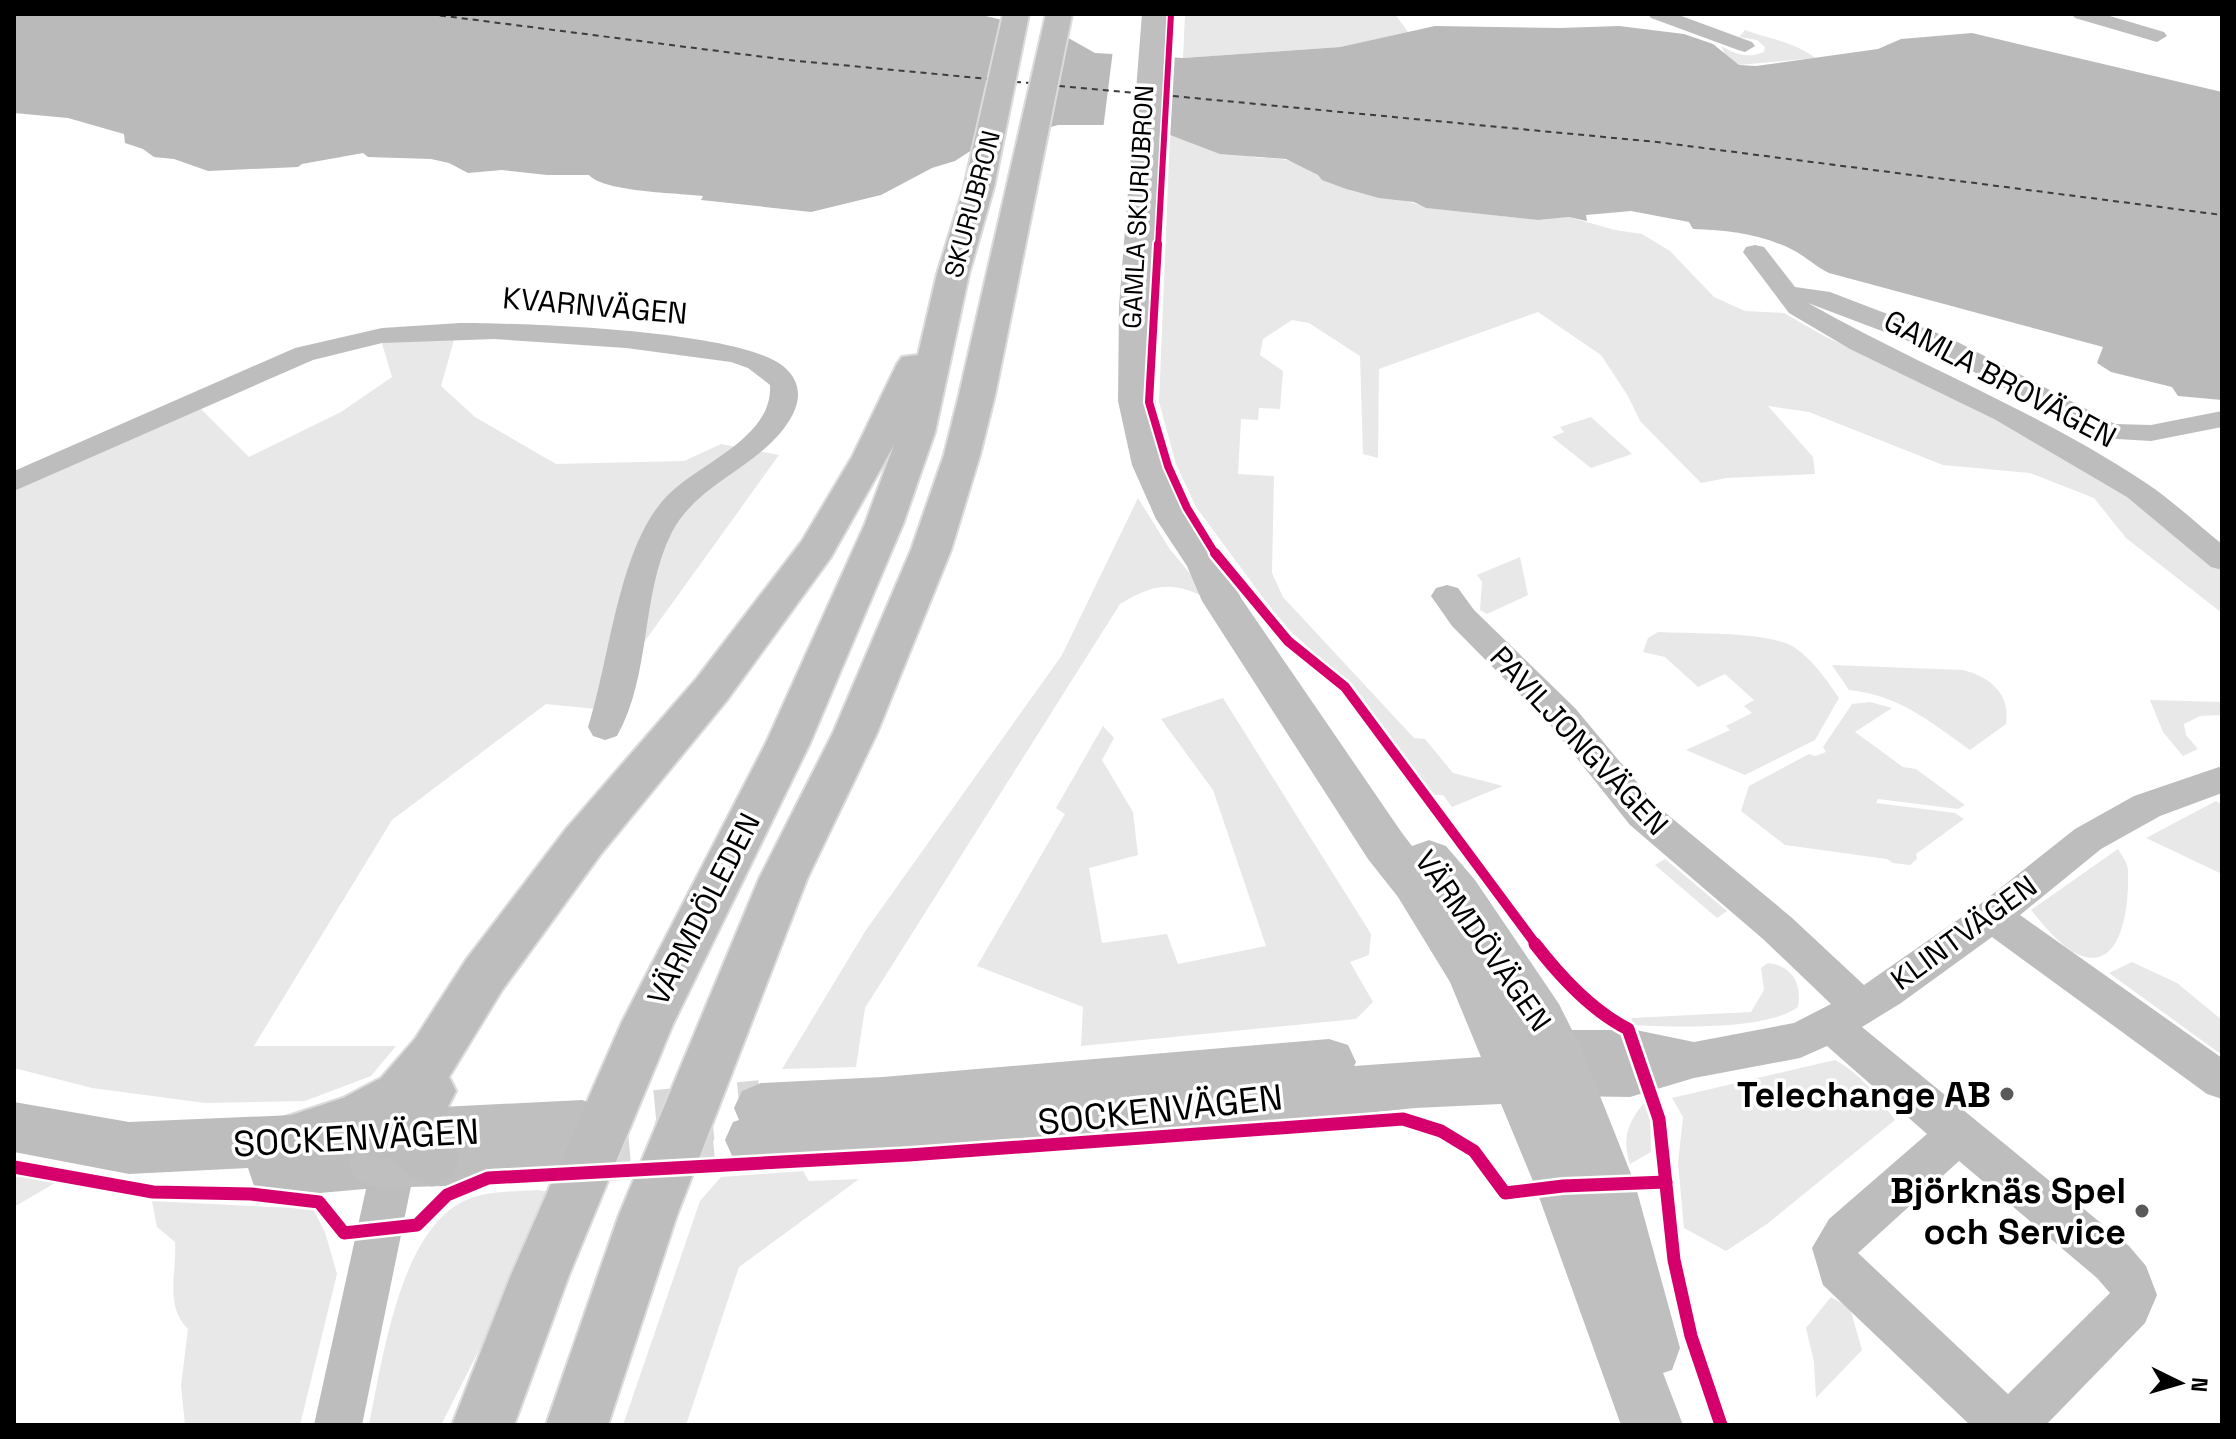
<svg xmlns="http://www.w3.org/2000/svg" width="2236" height="1439" font-family="'Space Grotesk',sans-serif">
	<style>
		.green { fill: #e8e8e8 }
		.water { fill: #bababa }
		.pier { fill: #fff }
		.lines { fill: none; stroke-linecap: round; stroke-linejoin: round }
		.ferry { stroke: #3d3d3d; stroke-width: 2; stroke-dasharray: 6 5; stroke-linecap: butt }
		.secondary-tunnel { stroke: #d9d9d9; stroke-width: 56; stroke-dasharray: 56 28; stroke-linecap: butt }
		.motorway-casing { stroke: #dbdbdb; stroke-width: 4 }
		.minor { fill: #bdbdbd; fill-rule: evenodd }
		.tertiary { fill: #bdbdbd; fill-rule: evenodd }
		.secondary { fill: #bfbfbf; fill-rule: evenodd }
		.motorway { fill: #bdbdbd; fill-rule: evenodd }
		.cycleway-far3-casing { stroke: #fff; stroke-width: 9 }
		.cycleway-far2-casing { stroke: #fff; stroke-width: 12 }
		.cycleway-far1-casing { stroke: #fff; stroke-width: 15 }
		.cycleway-casing { stroke: #fff; stroke-width: 18 }
		.cycleway-far3 { stroke: #d6006c; stroke-width: 6 }
		.cycleway-far2 { stroke: #d6006c; stroke-width: 8 }
		.cycleway-far1 { stroke: #d6006c; stroke-width: 10 }
		.cycleway { stroke: #d6006c; stroke-width: 13 }
		.poi-dot { fill: #595959; stroke: #fff; stroke-width: 3 }
		.labels { text-anchor: middle; stroke-width: 7; stroke-linejoin: round; paint-order: stroke }
		.far-street-label { font-size: 26px; fill: #000; stroke: #fff }
		.street-label { font-size: 30px; fill: #000; stroke: #fff }
		.near-poi-label { font-size: 36px; font-weight: bold; fill: #000; stroke: #fff; text-anchor: end }
		.near-street-label { font-size: 36px; fill: #000; stroke: #fff }
	</style>
	<rect width="100%" height="100%" fill="#fff"/>
	<g class="green">
		<polygon points="1185,14 1395,14 1408,32 1340,47 1183,58"/>
		<path d="M1745 30C1773 40 1791 41 1816 58L1739 65 1728 60 1721 46C1736 54 1747 59 1764 52L1765 47 1757 40 1739 37Z"/>
		<path d="M1170 135C1196 145 1226 151 1253 157 1265 159 1279 157 1290 161 1312 168 1327 184 1349 190 1374 198 1404 197 1427 208L1538 220 1569 217 1615 230 1642 234 1670 251 1714 297 1745 311 1784 313 1824 336 1958 398 2144 506 2222 571V613L2126 538 2094 498 2030 473 1943 465 1809 412 1768 406 1813 457 1815 474 1727 478 1701 483 1640 421 1628 396 1601 355 1538 312 1379 369 1378 458 1363 454 1360 356 1309 323 1292 320 1263 339 1260 355 1283 371 1280 409 1259 408 1258 420 1241 419 1238 474 1274 476 1272 573 1283 597 1414 738 1425 739 1453 773 1503 786 1452 807 1443 795H1434L1341 676 1291 632 1267 603 1196 507 1176 464 1159 402Z"/>
		<polygon points="381,340 454,340 441,386 475,417 556,464 684,461 721,444 779,455 596,709 546,704 392,820 254,1046 396,1046 371,1076 305,1101 205,1103 92,1088 14,1068 14,491 196,404 249,457 341,412 392,377"/>
		<polygon points="1591,417 1632,454 1591,468 1552,437 1564,432 1560,427"/>
		<path d="M1138 498 1169 548 1206 593 1200 595C1167 580 1149 587 1120 604L865 1008 856 1067 782 1069 866 930 1062 655Z"/>
		<polygon points="1520,557 1528,595 1487,614 1480,610 1482,582 1477,575"/>
		<path d="M1658 632C1691 634 1767 631 1794 647 1813 660 1826 679 1839 698L1815 740 1745 775 1686 750 1730 730 1726 726 1752 713 1744 706 1754 700 1725 674 1698 687 1665 657 1643 652 1648 638Z"/>
		<path d="M1832 665 1963 670C1990 677 2011 694 2006 724L1970 750C1929 721 1901 696 1849 690Z"/>
		<polygon points="1223,698 1371,934 1369,955 1350,962 1373,1002 1356,1019 1081,1046 1083,1007 977,966 1065,814 1056,808 1103,726 1114,738 1102,760 1133,812 1138,855 1089,868 1102,943 1167,934 1178,964 1266,946 1213,790 1161,719"/>
		<polygon points="2150,700 2222,702 2222,715 2200,716 2184,724 2186,735 2198,749 2183,756 2163,732"/>
		<polygon points="1870,702 1892,708 1855,732 1903,767 1916,769 1965,805 1958,809 1878,799 1876,803 1955,813 1964,819 1916,854 1917,859 1910,865 1893,863 1887,859 1785,845 1741,811 1749,786 1809,754 1815,756 1826,752 1823,747 1852,704"/>
		<polygon points="2216,801 2222,805 2222,874 2146,838"/>
		<path d="M2118 849C2122 856 2128 863 2128 871 2129 898 2125 970 2082 956 2062 949 2044 925 2031 910Z"/>
		<polygon points="1665,859 1727,911 1717,918 1655,865"/>
		<polygon points="2132,962 2177,983 2222,1020 2222,1055 2109,973"/>
		<path d="M1768 963C1792 966 1802 983 1798 1007 1766 1031 1671 1027 1630 1025L1632 1018 1751 1012 1764 990 1761 968Z"/>
		<path d="M1835 1060C1861 1074 1877 1096 1895 1120L1767 1224 1726 1251 1684 1228 1678 1163 1683 1117 1672 1098Z"/>
		<path d="M1643 1104 1650 1106 1651 1152 1630 1164C1622 1139 1627 1124 1643 1104Z"/>
		<polygon points="14,1171 60,1180 14,1207"/>
		<polygon points="803,1171 809,1181 859,1179 739,1267 686,1425 623,1425 700,1201 721,1177"/>
		<path d="M538 1190 559 1193 441 1425H369C382 1362 399 1237 460 1203 483 1190 512 1192 538 1190Z"/>
		<path d="M152 1201 313 1209 325 1232 337 1274 300 1425H185L181 1386 188 1329C164 1305 177 1274 175 1242L157 1227Z"/>
		<polygon points="1831,1297 1850,1308 1862,1350 1816,1398 1814,1362 1806,1328"/>
	</g>
	<path class="water" d="M14 14H978L1063 35 1095 53 1183 58 1340 47 1435 26 1560 28 1619 26 1684 34 1713 44 1739 65 1756 66 1878 49 1901 39 1972 33 2222 92V400L2178 396 2172 387 2111 372 2097 363 2103 347 1829 273C1818 268 1806 257 1793 250 1761 234 1729 230 1693 229L1689 222 1631 211 1586 215 1587 221 1569 217 1538 220 1426 208 1414 202 1379 198 1346 189 1322 180 1318 175 1286 159 1220 154 1170 135 1111 125H1058L975 148 955 161 932 168 881 195 811 212 701 200 703 196C679 193 603 192 589 175H547L502 170 468 173 449 163 431 159 368 157 363 153 302 164 298 167 208 171 174 159 154 157 143 149 125 143 124 134 68 118 14 113Z"/>
	<g class="pier">
		<polygon points="1006,17 1064,31 1043,134 988,146"/>
		<polygon points="1113,50 1175,53 1170,140 1134,129 1103,130"/>
	</g>
	<g class="lines">
		<g class="ferry">
			<polyline points="429,14 788,60 989,79"/>
			<polyline points="1015,82 1032,83"/>
			<polyline points="1059,86 1136,93"/>
			<polyline points="1162,95 1657,142 2222,215"/>
		</g>
		<g class="secondary-tunnel">
			<polyline points="656,1118 761,1108"/>
			<polyline points="574,1156 753,1140"/>
		</g>
		<defs>
			<g id="motorway">
				<polygon points="1003,14 1029,14 994,187 969,274 935,432 903,524 810,743 673,1024 569,1275 514,1425 452,1425 511,1275 622,1022 766,743 865,524 894,445 831,557 727,700 600,855 502,990 449,1077 456,1091 437,1128 452,1141 460,1159 452,1177 432,1185 412,1177 390,1157 382,1160 363,1153 358,1143 287,1166 267,1159 259,1141 267,1123 343,1098 381,1078 415,1039 466,960 566,829 697,678 802,541 852,457 897,364 902,357 918,355 937,274 964,187"/>
				<polygon points="1046,14 1072,14 995,395 980,455 951,550 877,733 807,879 677,1215 608,1425 546,1425 619,1215 759,879 833,733 911,550 944,455 959,395"/>
			</g>
		</defs>
		<use href="#motorway" class="motorway-casing"/>
		<g class="minor">
			<polygon points="1648,14 1676,14 1752,42 1755,46 1745,52 1738,50 1651,18"/>
			<polygon points="2072,14 2103,14 2164,32 2167,36 2157,42 2075,18"/>
			<path d="M1755 245 1764 247 1795 287 1830 292 1950 338 2115 424 2151 425 2222 411V427L2151 441 2100 438 1932 350 1808 303C1919 366 2040 412 2146 483 2173 501 2197 524 2222 544V570L2211 567 2127 497 1994 419 1850 349 1789 313 1743 252 1746 247Z"/>
			<path d="M460 323C524 323 738 330 783 366 799 379 802 396 793 414 766 466 699 480 672 532 640 595 652 674 617 736L605 740 593 736 588 727C610 659 618 548 666 497 698 463 773 439 770 385L748 368 731 362 626 348 494 339 382 343 313 360 14 491V471L295 348 382 328Z"/>
			<path d="M1447 585 1458 588 1474 610 1575 708 1656 805 1791 917 1864 985 1979 905 2075 829 2134 796 2222 766V793L2160 816 2101 849 2020 915 2222 1058V1099L2207 1094 1992 937 1901 1003 1862 1027 2129 1246 2146 1266 2157 1295 2145 1323 2046 1425H1970L1823 1285 1812 1248 1829 1219 1927 1134 1827 1046 1800 1058 1694 1078 1630 1097 1567 1096 1552 1091 1546 1078 1552 1065 1541 1061 1535 1048 1541 1035 1555 1030H1636L1694 1042 1794 1023 1831 1004 1763 939 1630 825 1551 726 1452 626 1431 596 1436 588ZM1959 1161 2097 1278 2110 1293 2008 1394 1858 1253Z"/>
			<polygon points="394,1142 409,1148 416,1162 362,1425 314,1425 372,1162 379,1148"/>
		</g>
		<polygon class="tertiary" points="14,1102 129,1122 317,1114 337,1121 345,1139 376,1136 396,1144 404,1162 396,1180 376,1188 275,1197 255,1189 248,1168 129,1174 14,1152"/>
		<g class="secondary">
			<path d="M1142 14H1168C1164 83 1160 152 1156 221 1152 302 1144 386 1169 464 1185 513 1220 551 1241 598L1402 833 1412 846 1429 840 1446 846 1475 880 1559 1004 1581 1048 1635 1184 1680 1348 1672 1370 1663 1373 1683 1425H1621L1535 1186 1501 1104 1415 1108 1065 1144 753 1165 733 1158 725 1140 733 1122 739 1120 734 1108 742 1091 761 1083 883 1077 1329 1039 1348 1045 1356 1062 1354 1066 1481 1057 1450 982 1398 897 1368 859 1202 601 1187 566 1156 519 1132 465 1118 401 1119 306Z"/>
			<polygon points="582,1100 601,1107 609,1125 601,1143 597,1144 602,1156 594,1174 574,1182 376,1188 356,1180 348,1162 363,1117 382,1110"/>
		</g>
		<use href="#motorway" class="motorway"/>
		<defs>
			<polyline id="cycleway-far3" points="1158,246 1171,14"/>
			<polyline id="cycleway-far2" points="1158,244 1149,402 1168,466 1187,508 1216,555"/>
			<polyline id="cycleway-far1" points="1215,553 1288,641 1345,687 1537,946"/>
			<g id="cycleway">
				<path d="M1535 944C1559 975 1592 1011 1628 1029L1659 1119 1674 1260 1691 1336 1721 1425"/>
				<polyline points="14,1167 153,1192 251,1194 319,1202 344,1233 417,1225 447,1195 488,1178 909,1155 1403,1119 1441,1131 1474,1151 1505,1193 1563,1186 1666,1182"/>
			</g>
		</defs>
		<use href="#cycleway-far3" class="cycleway-far3-casing"/>
		<use href="#cycleway-far2" class="cycleway-far2-casing"/>
		<use href="#cycleway-far1" class="cycleway-far1-casing"/>
		<use href="#cycleway" class="cycleway-casing"/>
		<use href="#cycleway-far3" class="cycleway-far3"/>
		<use href="#cycleway-far2" class="cycleway-far2"/>
		<use href="#cycleway-far1" class="cycleway-far1"/>
		<use href="#cycleway" class="cycleway"/>
	</g>
	<g class="poi-dot">
		<circle cx="2007" cy="1094" r="8"/>
		<circle cx="2142" cy="1211" r="8"/>
	</g>
	<g class="labels">
		<g class="far-street-label">
			<text transform="translate(972 204) rotate(-75)" y="9">SKURUBRON</text>
			<text transform="translate(1138 207) rotate(-87)" y="9">GAMLA SKURUBRON</text>
		</g>
		<g class="street-label">
			<text transform="translate(595 306) rotate(5)" y="10">KVARNVÄGEN</text>
			<text transform="translate(2000 379) rotate(28)" y="10">GAMLA BROVÄGEN</text>
			<text transform="translate(1579 741) rotate(47)" y="10">PAVILJONGVÄGEN</text>
			<text transform="translate(704 909) rotate(-63)" y="10">VÄRMDÖLEDEN</text>
			<text transform="translate(1964 933) rotate(-36)" y="10">KLINTVÄGEN</text>
			<text transform="translate(1483 941) rotate(55)" y="10">VÄRMDÖVÄGEN</text>
		</g>
		<g class="near-poi-label">
			<text x="1991" y="1107">Telechange AB</text>
			<text x="2126" y="1203">Björknäs Spel<tspan x="2126" dy="41">och Service</tspan></text>
		</g>
		<g class="near-street-label">
			<text transform="translate(1160 1109) rotate(-6)" y="13">SOCKENVÄGEN</text>
			<text transform="translate(356 1137) rotate(-3)" y="13">SOCKENVÄGEN</text>
		</g>
	</g>
	<rect width="2236" height="1439" fill="none" stroke="#000000" stroke-width="32"/>
	<g transform="translate(2180 1383) rotate(95)" stroke="#ffffff" stroke-width="6" paint-order="stroke">
	<path d="M0-6L14 30L0 20L-14 30Z" fill="#000000"/>
	<text y="-12" font-size="22" font-weight="bold" text-anchor="middle" fill="#000000">N</text>
	</g>
</svg>
